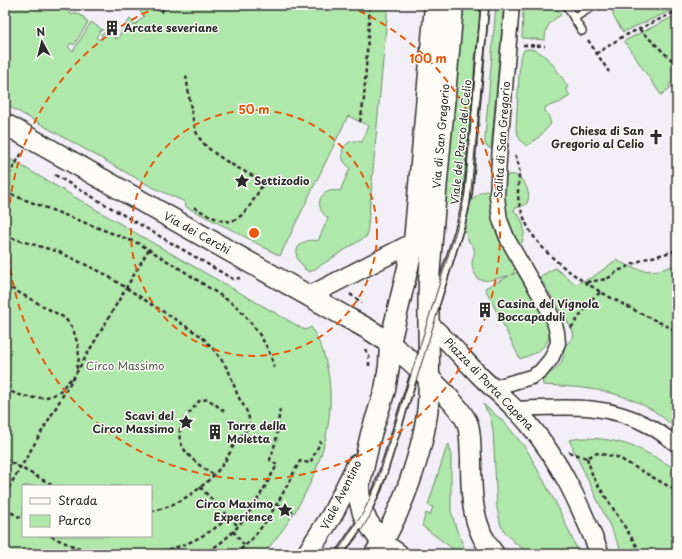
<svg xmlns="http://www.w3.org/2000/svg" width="682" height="559" font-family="'Playpen Sans',sans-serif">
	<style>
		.green { fill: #b0e7ab; stroke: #6e896b; fill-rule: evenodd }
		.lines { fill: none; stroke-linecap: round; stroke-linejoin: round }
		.service-casing { stroke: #2b2b2b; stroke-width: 10 }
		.minor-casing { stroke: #2b2b2b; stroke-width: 17 }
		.tertiary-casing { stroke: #2b2b2b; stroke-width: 21 }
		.secondary-casing { stroke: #2b2b2b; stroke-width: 23 }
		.path { stroke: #2b2b2b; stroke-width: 2.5; stroke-dasharray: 4 3; stroke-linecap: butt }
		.service { stroke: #fdfcf7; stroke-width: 7 }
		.minor { stroke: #fdfcf7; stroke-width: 14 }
		.tertiary { stroke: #fdfcf7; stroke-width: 18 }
		.secondary { stroke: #fdfcf7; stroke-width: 20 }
		.tram { stroke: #2b2b2b; stroke-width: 1 }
		.ring { fill: none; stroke: #e8590c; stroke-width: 2; stroke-dasharray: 7 5 }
		.labels { text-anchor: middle; stroke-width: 3; stroke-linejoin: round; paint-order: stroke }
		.poi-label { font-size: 11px; font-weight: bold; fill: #2b2b2b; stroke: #fdfcf7; text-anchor: start }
		.street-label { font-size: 11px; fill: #2b2b2b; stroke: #fdfcf7 }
		.park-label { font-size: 11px; fill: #4c5a4b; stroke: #fdfcf7 }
		.centre { fill: #e8590c; stroke: #fdfcf7; stroke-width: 2 }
		.ring-label { font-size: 12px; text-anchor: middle; font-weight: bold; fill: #e8590c; stroke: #fdfcf7; stroke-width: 3; stroke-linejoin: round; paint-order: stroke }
	</style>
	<rect width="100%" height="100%" fill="#f2f0f6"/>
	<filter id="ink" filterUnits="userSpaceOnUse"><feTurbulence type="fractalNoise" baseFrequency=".025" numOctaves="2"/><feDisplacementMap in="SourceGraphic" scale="8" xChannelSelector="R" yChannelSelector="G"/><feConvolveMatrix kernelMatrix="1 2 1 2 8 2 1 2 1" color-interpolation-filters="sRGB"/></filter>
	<g filter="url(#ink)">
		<g class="green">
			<path d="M5 5H64V9L73 15 75 12 85 18 84 20 88 22 74 45 71 43 68 47 73 51 91 22 103 30H101L96 37 100 40 102 37 101 34 103 33 108 35 109 34 117 39 130 19 135 25 144 16 140 12 144 7 141 5H388L367 236 310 272 304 269 305 267C288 256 299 236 318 241L328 218C312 206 320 187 340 191L350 168C335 157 343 136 362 142L369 126 348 116 280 256 236 232 186 207 185 202 150 186 5 104Z"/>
			<polygon points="459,5 482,5 474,66 475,93 471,108 472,121 470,137 466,143 465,149 466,168 463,187 457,202 450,205 444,201"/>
			<polygon points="496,5 504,5 491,149 485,145 485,138"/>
			<path d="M534 5H555L561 15C550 21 545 27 545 40L522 38 523 11Z"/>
			<polygon points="613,5 677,5 677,8 623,32 613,16"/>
			<polygon points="677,15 677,76 669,85 670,88 661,95 624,41"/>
			<path d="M528 49C546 49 559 73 568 87L566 89 570 96 559 103 545 107V111L548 114 551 124 539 137 527 146C520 142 518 136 516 128L520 58 524 50Z"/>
			<path d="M5 156 158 246 305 330 311 327C315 334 319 342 322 349 347 421 311 501 263 554H5ZM23 486H151V536H23Z"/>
			<path d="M508 175C510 175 512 174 514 175 524 177 532 194 527 203 525 206 519 207 515 208L514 211C523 218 527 231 522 242 521 244 519 246 519 247 515 257 518 266 512 275L517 272C526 287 545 313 548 329 550 335 549 341 544 346 538 353 528 356 520 359L485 288 509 276C499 277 488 283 478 279 474 273 470 266 473 258 474 255 475 253 474 249 474 246 471 244 469 242 467 237 465 232 465 227 463 210 475 186 493 192Z"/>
			<path d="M616 260C637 271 655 276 677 263V429C667 422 658 412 647 407 615 389 579 387 543 385L542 378C557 368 564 367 564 347L570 341 574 336 572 329 539 277 555 268 576 284 593 277Z"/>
			<polygon points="483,404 505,423 527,450 559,509 579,554 530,554 514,542 505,532 501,526 497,508 493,430 490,416"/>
			<path d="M581 438C622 438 643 449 677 470V554H623L569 440Z"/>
			<polygon points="449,444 451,453 451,511 457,531 467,554 460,554 422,526 426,513 430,515 433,507 428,505 447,446"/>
		</g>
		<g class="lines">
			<defs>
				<g id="service">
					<polyline points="566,5 582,31"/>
					<polyline points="574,18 595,5"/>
					<polyline points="436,303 462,220 468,194 485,5"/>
					<polyline points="339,554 364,517 378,488 416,369"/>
				</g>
				<g id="minor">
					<polyline points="493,388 531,377 540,372 551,359 558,343 557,332 553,318 508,240 500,220 497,197 499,159 512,5"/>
					<path d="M515 409C564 407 607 402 651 427 660 432 669 439 677 445"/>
				</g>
				<g id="tertiary">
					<polyline points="309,296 414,242"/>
					<path d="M429 324C448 340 463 359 480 376 496 392 514 406 528 423 561 462 581 507 600 554"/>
				</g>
				<g id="secondary">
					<path d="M5 124 346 317C361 325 377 333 390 344 408 358 462 405 468 425 471 436 470 447 471 458 471 492 471 527 494 554"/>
					<path d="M376 552C401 515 424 449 428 405 431 359 426 312 430 266 436 179 446 92 453 5"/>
					<polyline points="307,554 332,515 357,465"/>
					<polyline points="398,554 382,543 367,521 363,513 360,502 359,487 371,434 385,390 389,366 390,343 414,242 435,5"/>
				</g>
			</defs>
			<use href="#service" class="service-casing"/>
			<use href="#minor" class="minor-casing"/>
			<use href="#tertiary" class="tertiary-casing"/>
			<use href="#secondary" class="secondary-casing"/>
			<g class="path">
				<polyline points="149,5 162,12 163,5"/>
				<polyline points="639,29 677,65"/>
				<polyline points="588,40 609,72"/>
				<polyline points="523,45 545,46"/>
				<polyline points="596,54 622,37 677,11"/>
				<path d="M186 76C189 93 191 115 196 131 203 153 245 171 264 182 256 195 243 225 224 221 214 219 203 212 193 207"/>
				<polyline points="360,122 364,99 370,5"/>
				<path d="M515 155C522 168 518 179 518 193 518 203 522 213 526 223 549 273 629 307 677 331"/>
				<polyline points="55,175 233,279 240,278"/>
				<polyline points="5,181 22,153"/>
				<path d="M5 192 140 244 182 270 235 305C251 321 270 345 274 368"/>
				<path d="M5 236 59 252 103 273 201 336C212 347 222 359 229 372 233 381 235 390 239 398 242 404 249 412 249 420 250 429 242 434 237 440 232 447 229 456 223 464 208 485 178 507 151 511"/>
				<polyline points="587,282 607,279 618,271 644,259 672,252 677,249"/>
				<polyline points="5,285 65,318 73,329 78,345 79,358 76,371"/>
				<polyline points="350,294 362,303"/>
				<polyline points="571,328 593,298 601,292"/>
				<polyline points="365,349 369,356 369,369"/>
				<path d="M5 389C21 397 44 403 60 391 64 387 68 381 73 377"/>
				<polyline points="569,452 587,458 596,453 617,457 677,491"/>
				<polyline points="587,458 593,477 642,554"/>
				<polyline points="5,459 54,486"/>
				<path d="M213 474C198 465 173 448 181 426 185 417 193 409 199 401L208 399 224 411"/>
				<polyline points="200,487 238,526"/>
				<polyline points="5,494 149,249"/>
				<polyline points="277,504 294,513"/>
				<polyline points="5,509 23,519"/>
				<polyline points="233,531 245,546"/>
				<path d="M51 536C73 548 95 553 120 554"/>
				<path d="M127 554C143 553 159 552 174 548 194 542 213 531 229 517"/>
				<path d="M202 554C239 537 259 498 277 465L270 460 276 441 280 408"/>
				<path d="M235 554C266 531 282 494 300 461L310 463 321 441"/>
				<polyline points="276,554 279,551"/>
			</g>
			<use href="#service" class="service"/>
			<use href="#minor" class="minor"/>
			<use href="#tertiary" class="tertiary"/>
			<use href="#secondary" class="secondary"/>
			<g class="tram">
				<polyline points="336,554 363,513 377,483 460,218 465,193 481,5"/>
				<polyline points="344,554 358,536 371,514 388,471 469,211 489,5"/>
			</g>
		</g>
	</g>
	<g class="ring">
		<circle cx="254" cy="233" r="123"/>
		<path d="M348 6A246 246 0 1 1 160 6"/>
	</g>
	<defs>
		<symbol id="building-bare" viewBox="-9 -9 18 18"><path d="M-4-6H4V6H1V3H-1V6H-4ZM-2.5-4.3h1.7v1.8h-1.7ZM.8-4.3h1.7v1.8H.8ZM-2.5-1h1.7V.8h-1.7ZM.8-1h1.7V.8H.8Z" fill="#2b2b2b" stroke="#fdfcf7" stroke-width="2.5" paint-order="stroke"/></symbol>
		<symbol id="church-bare" viewBox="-9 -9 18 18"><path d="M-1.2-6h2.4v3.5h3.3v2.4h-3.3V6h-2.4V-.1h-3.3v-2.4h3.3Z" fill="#2b2b2b" stroke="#fdfcf7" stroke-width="2.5" paint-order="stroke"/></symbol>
		<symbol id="sight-bare" viewBox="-9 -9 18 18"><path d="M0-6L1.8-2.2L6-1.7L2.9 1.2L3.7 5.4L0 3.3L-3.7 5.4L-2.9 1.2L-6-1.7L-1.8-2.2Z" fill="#2b2b2b" stroke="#fdfcf7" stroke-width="2.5" paint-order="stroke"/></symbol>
	</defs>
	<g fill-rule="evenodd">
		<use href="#building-bare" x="101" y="17" width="22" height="22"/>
		<use href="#church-bare" x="645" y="126" width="22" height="22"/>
		<use href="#sight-bare" x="231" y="170" width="22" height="22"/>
		<use href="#building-bare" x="474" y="299" width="22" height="22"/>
		<use href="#sight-bare" x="175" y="411" width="22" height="22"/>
		<use href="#building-bare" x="204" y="421" width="22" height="22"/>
		<use href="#sight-bare" x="274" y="499" width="22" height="22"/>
	</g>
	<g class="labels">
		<g class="poi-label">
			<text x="124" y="32">Arcate severiane</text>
			<text x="644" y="135" text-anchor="end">Chiesa di San<tspan x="644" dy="13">Gregorio al Celio</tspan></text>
			<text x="254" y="185">Settizodio</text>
			<text x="497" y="308">Casina del Vignola<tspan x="497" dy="13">Boccapaduli</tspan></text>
			<text x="174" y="420" text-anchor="end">Scavi del<tspan x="174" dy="13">Circo Massimo</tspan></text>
			<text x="227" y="430">Torre della<tspan x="227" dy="13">Moletta</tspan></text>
			<text x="273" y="508" text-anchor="end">Circo Maximo<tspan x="273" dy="13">Experience</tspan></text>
		</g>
		<g class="street-label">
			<text transform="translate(441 136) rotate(-85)" y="4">Via di San Gregorio</text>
			<text transform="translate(502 140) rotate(-86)" y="4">Salita di San Gregorio</text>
			<text transform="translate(461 142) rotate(-84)" y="4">Viale del Parco del Celio</text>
			<text transform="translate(197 233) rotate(29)" y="4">Via dei Cerchi</text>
			<text transform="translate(489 384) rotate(46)" y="4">Piazza di Porta Capena</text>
			<text transform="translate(341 495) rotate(-63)" y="4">Viale Aventino</text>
		</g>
		<g class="park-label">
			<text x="125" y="370">Circo Massimo</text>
		</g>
	</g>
	<circle cx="254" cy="233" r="6" class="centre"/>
	<g class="ring-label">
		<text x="428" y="63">100 m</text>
		<text x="254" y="114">50 m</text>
	</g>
	<rect width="682" height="559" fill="none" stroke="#fdfcf7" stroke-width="20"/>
	<rect x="10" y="10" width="662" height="539" fill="none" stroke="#2b2b2b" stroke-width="1.5" filter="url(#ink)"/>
	<rect x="22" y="485" width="130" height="52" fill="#fdfcf7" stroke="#a9a8a5"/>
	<rect x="30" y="498" width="20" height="6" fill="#fdfcf7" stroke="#a9a8a5"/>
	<text x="58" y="505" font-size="12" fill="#2b2b2b">Strada</text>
	<rect x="30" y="515" width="20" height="12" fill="#b0e7ab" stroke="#a9a8a5"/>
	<text x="58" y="525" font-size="12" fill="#2b2b2b">Parco</text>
	<g transform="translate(42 42) rotate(353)" stroke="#fdfcf7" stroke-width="3" paint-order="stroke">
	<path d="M0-3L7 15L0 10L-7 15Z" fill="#2b2b2b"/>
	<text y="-6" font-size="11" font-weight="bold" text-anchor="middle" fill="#2b2b2b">N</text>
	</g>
</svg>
